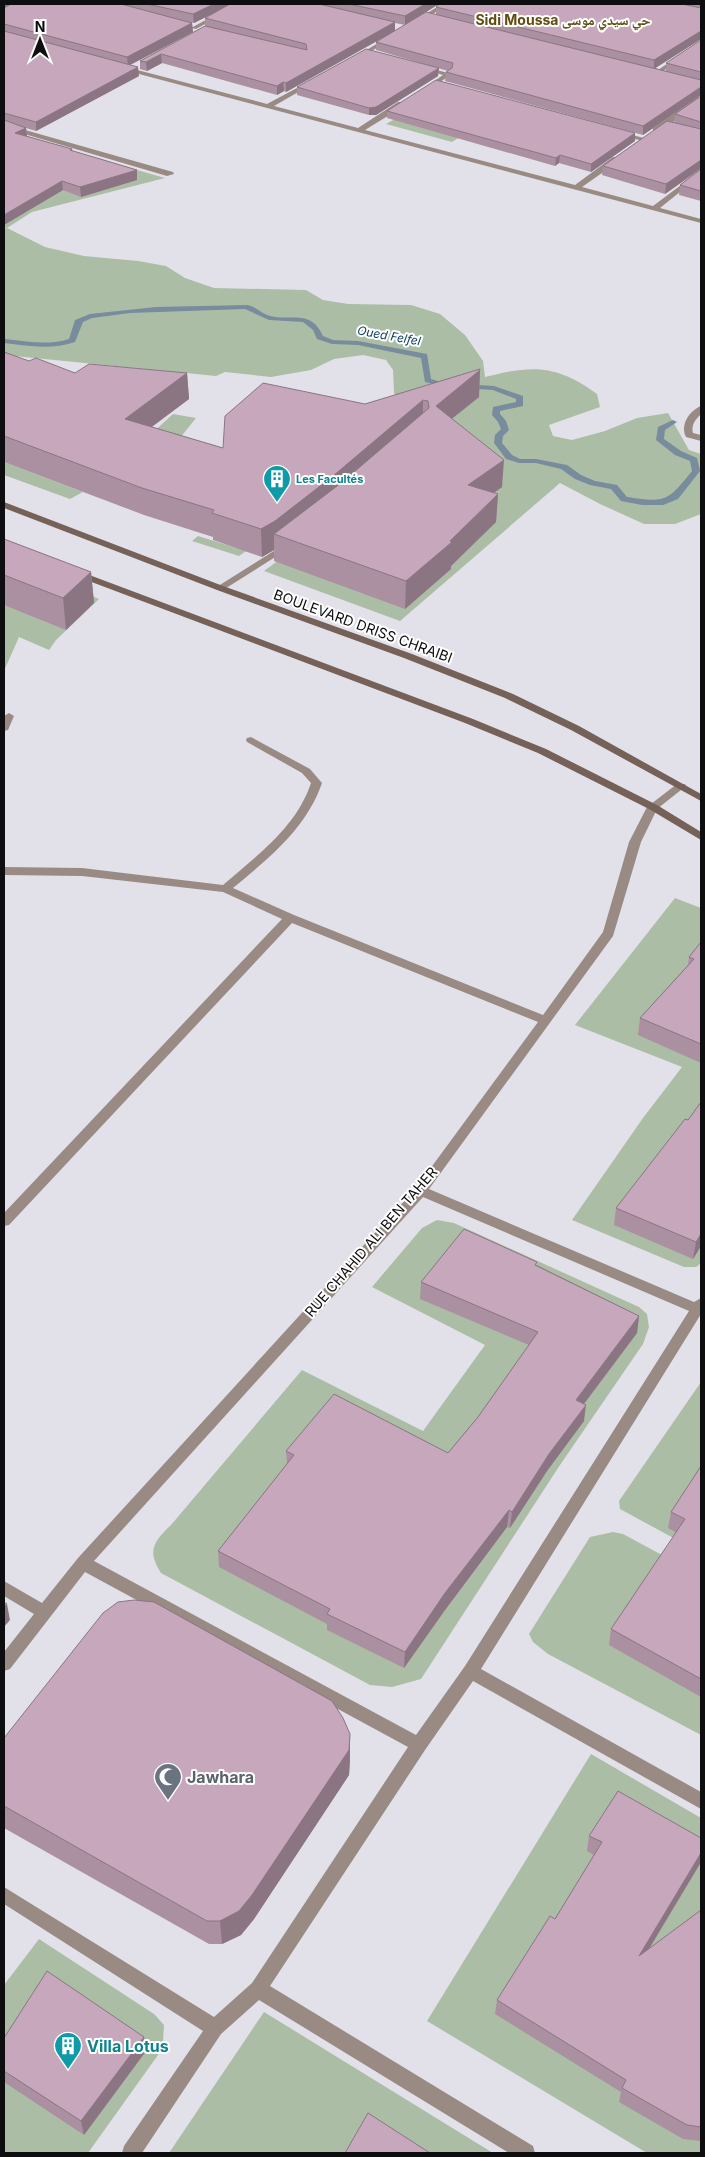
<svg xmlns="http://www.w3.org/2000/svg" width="705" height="2157" font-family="Inter,'Noto Naskh Arabic',sans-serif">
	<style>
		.green { fill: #acbda6 }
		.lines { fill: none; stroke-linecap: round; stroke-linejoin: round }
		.stream { fill: #788c9d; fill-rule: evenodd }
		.minor { fill: #998b84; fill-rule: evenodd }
		.secondary { fill: #756157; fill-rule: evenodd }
		.wall { fill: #aa90a1; fill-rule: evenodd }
		.shaded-wall { fill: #8b7583 }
		.building { fill: #c6a7bb; stroke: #8b7583 }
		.labels { text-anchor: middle; stroke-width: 4; stroke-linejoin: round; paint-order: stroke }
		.far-culture-label { font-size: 11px; font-weight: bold; fill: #0d838f; stroke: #fff; text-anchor: start }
		.far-water-label { font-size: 12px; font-style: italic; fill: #114060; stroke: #fff }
		.far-quarter-label { font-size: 14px; font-weight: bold; fill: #614b0e; stroke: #fff }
		.street-label { font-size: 14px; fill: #0e0e10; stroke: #fff }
		.near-worship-label { font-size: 16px; font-weight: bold; fill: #5b616d; stroke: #fff; text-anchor: start }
		.near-culture-label { font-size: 16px; font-weight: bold; fill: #0d838f; stroke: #fff; text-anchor: start }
	</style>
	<rect width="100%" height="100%" fill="#e2e1ea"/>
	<g class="green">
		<polygon points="402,115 466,133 452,142 386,124"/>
		<path d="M4 132 165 178 32 212 7 228 45 247 84 256 138 261 166 266 185 278 214 288 306 290 323 300 348 304 411 305 440 314 465 335 483 361 485 377C532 365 556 364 597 394L600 407 549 425 553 436 572 440 605 431 637 418 668 413 689 450 701 454V514L675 524H644L600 504 560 483 400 621 264 571 327 524 465 408 401 403 394 393 393 370 386 360 363 355 334 359 311 370 271 377 225 372 216 376 4 355V230L6 228 4 227Z"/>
		<polygon points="173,414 196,418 176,443 150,435"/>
		<polygon points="4,462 83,492 70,499 4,475"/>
		<polygon points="198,536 246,551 239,556 192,541"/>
		<polygon points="4,561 99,599 56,640 49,650 19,637 4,671"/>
		<polygon points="675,898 701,908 701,1263 696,1267 684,1267 572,1220 643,1118 682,1067 575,1025"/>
		<path d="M437 1220 454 1223 639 1307 647 1314 649 1327 643 1344 560 1465 421 1679 392 1687 370 1685 161 1573C147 1551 153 1542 171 1525L302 1370 423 1431 485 1345 372 1287 422 1228Z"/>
		<polygon points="701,1382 701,1553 620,1509 619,1501"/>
		<polygon points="613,1532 623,1534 701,1576 701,1735 548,1654 533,1642 529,1634 590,1537"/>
		<polygon points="591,1754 701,1818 701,2153 647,2153 427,2021"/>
		<polygon points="39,1939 154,2014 164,2025 163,2042 158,2055 88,2153 4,2153 4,1985"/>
		<polygon points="264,2012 493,2153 169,2153"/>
	</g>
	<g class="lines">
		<g class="stream">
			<path d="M248 305C256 307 262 314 270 316 292 321 311 309 323 336L333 340 358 341 427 354 431 379 454 386 450 388 425 382 421 358 358 345 332 344 317 339 313 330 303 322 269 320 245 309 130 313 92 318 83 322 75 342C51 350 28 346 4 343V339C26 341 48 346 69 339L75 320 90 314 156 307Z"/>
			<path d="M463 384 494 386 523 396V406L500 411V414L506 421 509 430 503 436 502 443 512 455 520 459H536L567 465 581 475 595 481 617 485 627 497C666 503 668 501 692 471L690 461 675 455 656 440 658 427 673 420 677 422 665 430 664 439 681 451 697 458 700 471 678 499 663 505H642L621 501 611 489 590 485 575 479 561 469 536 463H519L506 459 494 443 495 435 501 429 498 422 492 415 493 407 516 402V399L493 390 463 388Z"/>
		</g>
		<g class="minor">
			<polygon points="235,4 242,4 196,29 191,28"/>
			<polygon points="442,4 449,4 418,23 413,22"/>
			<polygon points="390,36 393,38 392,39 358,59 353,58"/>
			<polygon points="701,41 701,46 657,75 652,74"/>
			<polygon points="122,66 267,104 310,81 314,81 314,83 274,106 358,128 398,102 404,102 404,106 365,130 575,185 613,157 619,157 619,161 582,187 653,206 701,170 701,175 660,208 701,219 701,223 120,69 119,68"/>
			<polygon points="421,66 452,74 437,84 433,84 433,82 443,75 421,68"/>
			<polygon points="698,97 701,97 701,102 659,132 653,132 653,128"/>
			<polygon points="4,124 173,172 174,174 167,176 4,128"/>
			<polygon points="615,130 647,139 643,141 615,134"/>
			<path d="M701 406V414C695 420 691 425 693 433L701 435V441L686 437C680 425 689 411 701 406Z"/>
			<polygon points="288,542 293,545 291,547 223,590 220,591 215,588"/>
			<polygon points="9,713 14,716 8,730 4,731 4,716"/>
			<path d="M251 737 310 769 322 783C306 829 269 858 233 888L294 915 543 1015 603 932 629 842 647 807 677 784H685L686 786 657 809 641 842 613 936 429 1189 694 1302 701 1298V1314L481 1669 701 1792V1809L473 1681 425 1750 270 1986 533 2146 535 2153H509L259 2000 221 2034 142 2153H122L124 2146 203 2031 4 1904V1887L214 2017 252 1983 408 1747 85 1572 10 1669 4 1671V1652L34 1614 4 1596V1581L42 1603 78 1558 416 1188 538 1022 292 923 9 1225 4 1226V1213L282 919 223 892 82 876 4 875V867L82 868 223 885C257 855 296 828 311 783L302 773 247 742 246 740 247 738ZM423 1197 689 1311 465 1666 416 1735 94 1561Z"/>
		</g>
		<g class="secondary">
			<polygon points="4,502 223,586 412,654 513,694 579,726 701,794 701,801 571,730 505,698 404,658 217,590 4,508"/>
			<polygon points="76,570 473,719 546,749 657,805 701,832 701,840 649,809 538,753 465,723 73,575 73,571"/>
		</g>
	</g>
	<g class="wall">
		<path d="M4 4H439L405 25 436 15V7L440 4H701V39L655 68 666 71V63L701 40V95L643 135 445 81 446 72 448 71 376 50V42L389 34 286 92 284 91 277 95 162 63 147 71 140 69V61L205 26V18L214 13 194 23 188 22 192 23 193 32 130 65 139 76 36 131 26 128 27 136 72 149 73 151 137 170V180L81 197 63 190 4 225ZM395 23 405 25 395 31Z"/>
		<polygon points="439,68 438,76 376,115 369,115 297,95 297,87"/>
		<polygon points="701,96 701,169 665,194 602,175 603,166 674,123 675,114"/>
		<polygon points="387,111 635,141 591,172 559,163 555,166 387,118"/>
		<polygon points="701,169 701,201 679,195 680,185"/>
		<polygon points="4,352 29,361 75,373 187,373 189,399 152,427 223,448 365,404 480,370 479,397 452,419 502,487 494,493 498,494 496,522 451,566 451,569 405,609 274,561 274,550 262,557 213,540 213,537 144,515 4,462"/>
		<polygon points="4,539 91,572 94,603 66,630 4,605"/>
		<polygon points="701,942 701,1063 638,1035 640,1018 688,965 689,957"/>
		<polygon points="688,1120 701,1246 693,1259 614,1225 616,1208"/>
		<polygon points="537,1265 639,1316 637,1333 584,1404 584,1421 547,1471 510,1528 507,1527 445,1610 404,1668 327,1630 327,1624 219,1567 218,1551 287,1464 286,1451 448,1453 478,1417 529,1345 420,1299 421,1282"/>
		<polygon points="701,1466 701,1697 609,1645 611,1629 677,1533 668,1528 671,1512"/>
		<polygon points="4,1738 350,1759 349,1775 254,1919 241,1935 222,1944 209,1944 4,1828"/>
		<polygon points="589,1836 701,1862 650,1948 701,1910 701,2141 683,2139 619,2102 621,2092 495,2014 497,2000 555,1919 594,1855 587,1851"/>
		<polygon points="144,2037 146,2051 84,2135 4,2082 4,2038"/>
	</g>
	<g class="shaded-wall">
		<polygon points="4,4 15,4 4,9"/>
		<polygon points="214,4 231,4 194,23 193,14"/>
		<polygon points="425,4 439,4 405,25 405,16"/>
		<polygon points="395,22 395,31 286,92 286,83"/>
		<polygon points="192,23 193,32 128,66 127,57"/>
		<polygon points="701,31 701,39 654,69 654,60"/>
		<polygon points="161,54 162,63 147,71 146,62"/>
		<polygon points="138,67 139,76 36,131 36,122"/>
		<polygon points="439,68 438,76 376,115 369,115 369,108"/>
		<polygon points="283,82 284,91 277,95 277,86"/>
		<polygon points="701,87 701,95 643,135 643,126"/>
		<polygon points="26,128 27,137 15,133"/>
		<polygon points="635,133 635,141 591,172 591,164"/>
		<polygon points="560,155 559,163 555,166 556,158"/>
		<polygon points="701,160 701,168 665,194 666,184"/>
		<polygon points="137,170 137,180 81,197 80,187"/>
		<polygon points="62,181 63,190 4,225 4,215"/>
		<polygon points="480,370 479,397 435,432 436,406"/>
		<polygon points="187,373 189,399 127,445 125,419"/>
		<polygon points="423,400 423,427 274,534 274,550 262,557 261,529"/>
		<polygon points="504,460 502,487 467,512 468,485"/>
		<polygon points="498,494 496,522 451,566 451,569 405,609 406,581 450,541"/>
		<polygon points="91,572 94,603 66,630 63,598"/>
		<polygon points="701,1234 701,1246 693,1259 696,1242"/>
		<polygon points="639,1316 637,1333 574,1417 576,1400"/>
		<polygon points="586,1405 584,1421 547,1471 510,1528 512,1512 549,1454"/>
		<polygon points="509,1510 507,1527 445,1610 404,1668 405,1652 445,1593"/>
		<polygon points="7,1604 10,1620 4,1627 4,1607"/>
		<polygon points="350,1734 350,1759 349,1775 254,1919 241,1935 222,1944 220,1921"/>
		<polygon points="701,1853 701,1862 636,1970 639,1956"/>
		<polygon points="144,2037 146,2051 84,2135 81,2121"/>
	</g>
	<g class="building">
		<polygon points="11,4 121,4 192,23 127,57 4,24 4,8"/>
		<polygon points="147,4 214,4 193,14"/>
		<polygon points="230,4 319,4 395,22 286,83 283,82 277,86 161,54 146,62 140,61 205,26 307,50 306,44 205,18"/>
		<polygon points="349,4 425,4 405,16"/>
		<polygon points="440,4 682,4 701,8 701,31 654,60 436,7"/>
		<polygon points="426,12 701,80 701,87 643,126 446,72 452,68 453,63 376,42"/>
		<polygon points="4,31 138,67 36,122 4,113"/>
		<polygon points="701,40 701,72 666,63"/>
		<polygon points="366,49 439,68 376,107 369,108 297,87"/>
		<polygon points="436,80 635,133 591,164 560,155 556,158 387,111"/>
		<polygon points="701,96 701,122 675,114"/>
		<polygon points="4,120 26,128 15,133 72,149 70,150 137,170 80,187 62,181 4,215"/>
		<polygon points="667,121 701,129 701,160 666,184 603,166"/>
		<polygon points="701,169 701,191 680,185"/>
		<polygon points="4,352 29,361 36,358 75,373 89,364 187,373 125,419 223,448 225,416 263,383 365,404 480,369 480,370 436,406 504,460 468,485 498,494 450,541 452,542 406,581 274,534 341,483 429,408 428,401 423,400 333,476 275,521 261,529 212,513 214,510 142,488 4,436"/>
		<polygon points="4,539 91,572 63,598 4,575"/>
		<polygon points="701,942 701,1044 640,1018 694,959 689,957"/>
		<polygon points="701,1102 701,1234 696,1242 616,1208 685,1119 688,1120"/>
		<polygon points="464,1229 537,1262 535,1265 639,1316 576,1400 586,1405 549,1454 512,1512 509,1510 445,1593 405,1652 327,1614 330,1609 218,1551 294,1455 286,1451 334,1394 448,1453 478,1417 538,1332 421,1282"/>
		<polygon points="701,1466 701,1679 611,1629 685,1519 671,1512"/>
		<polygon points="134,1600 154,1602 332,1701 343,1718 350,1734 349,1750 252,1895 239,1911 220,1921 207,1921 4,1806 4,1738 103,1613 118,1602"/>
		<polygon points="4,1602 7,1604 4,1607"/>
		<polygon points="618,1791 701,1838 701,1853 639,1956 701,1910 701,2127 687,2125 622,2088 626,2080 497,2000 550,1916 555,1919 602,1842 589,1836"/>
		<polygon points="47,1971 144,2037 81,2121 4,2071 4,2038"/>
		<polygon points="368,2113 430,2153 345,2153"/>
	</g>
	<defs>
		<symbol id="building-pin" viewBox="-11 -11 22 30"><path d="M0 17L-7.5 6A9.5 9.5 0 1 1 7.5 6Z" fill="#0f9aa8" stroke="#fff"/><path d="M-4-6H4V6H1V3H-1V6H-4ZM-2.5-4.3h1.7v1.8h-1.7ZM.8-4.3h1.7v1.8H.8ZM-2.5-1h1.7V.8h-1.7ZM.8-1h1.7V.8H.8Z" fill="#fff"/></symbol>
		<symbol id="mosque-pin" viewBox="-11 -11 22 30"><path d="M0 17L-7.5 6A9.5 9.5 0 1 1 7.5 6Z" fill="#6b7280" stroke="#fff"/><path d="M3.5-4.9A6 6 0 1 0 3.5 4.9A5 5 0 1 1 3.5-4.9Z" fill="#fff"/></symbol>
	</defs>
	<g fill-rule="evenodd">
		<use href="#building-pin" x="261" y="463" width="32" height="43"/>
		<use href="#mosque-pin" x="152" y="1761" width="32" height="43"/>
		<use href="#building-pin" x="52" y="2030" width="32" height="43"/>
	</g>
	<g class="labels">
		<g class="far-culture-label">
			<text x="296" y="483">Les Facultés</text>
		</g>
		<g class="far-water-label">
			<text transform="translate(389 336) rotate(10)" y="4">Oued Felfel</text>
		</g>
		<g class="far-quarter-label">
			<text x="563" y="25">Sidi Moussa حي سيدي موسى</text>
		</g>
		<g class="street-label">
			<text transform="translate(363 626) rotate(20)" y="5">BOULEVARD DRISS CHRAIBI</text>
			<text transform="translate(371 1242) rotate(-49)" y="5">RUE CHAHID ALI BEN TAHER</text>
		</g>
		<g class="near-worship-label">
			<text x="187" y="1783">Jawhara</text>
		</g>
		<g class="near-culture-label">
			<text x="87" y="2052">Villa Lotus</text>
		</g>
	</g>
	<rect width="705" height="2157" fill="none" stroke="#0e0e10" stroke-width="10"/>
	<g transform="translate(40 40)" stroke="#ffffff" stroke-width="4" paint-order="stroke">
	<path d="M0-4L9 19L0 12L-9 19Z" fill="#0e0e10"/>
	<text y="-8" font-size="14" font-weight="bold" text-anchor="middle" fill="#0e0e10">N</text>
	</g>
</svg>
